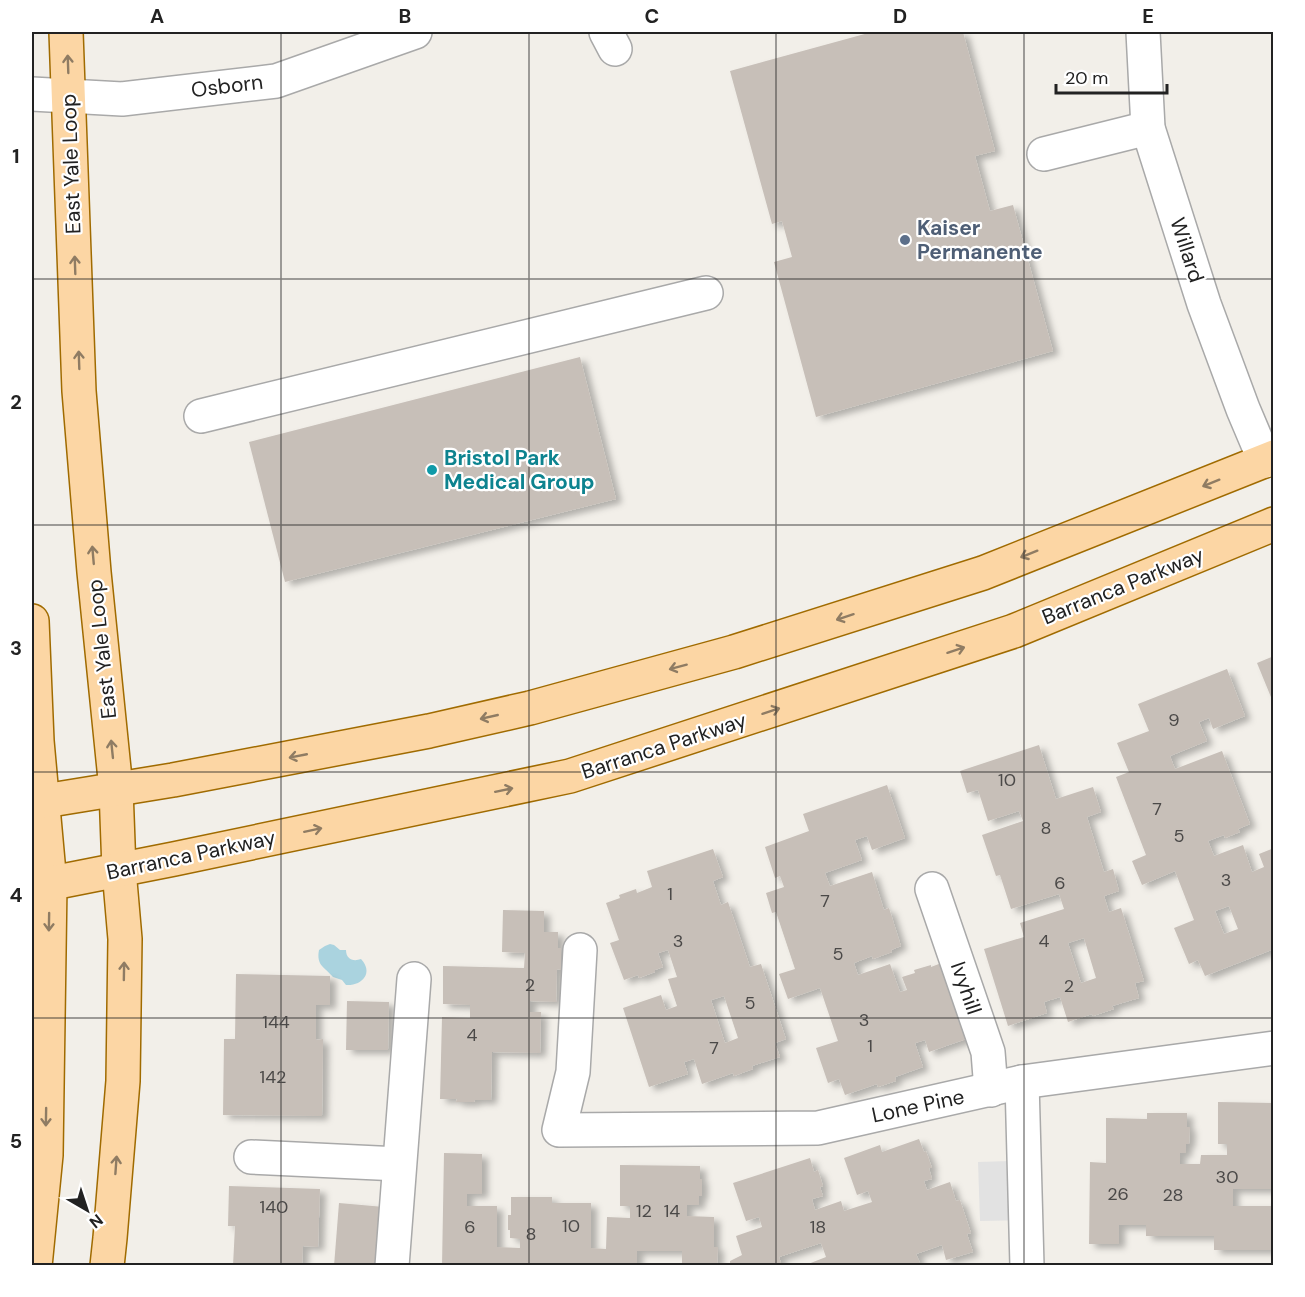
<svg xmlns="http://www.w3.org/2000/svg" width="1305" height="1297" font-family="'DM Sans',sans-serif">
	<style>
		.parking { fill: #e2e2e2 }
		.water { fill: #aad3df }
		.building { fill: #c7bfb8; fill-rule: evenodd; filter: url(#shadow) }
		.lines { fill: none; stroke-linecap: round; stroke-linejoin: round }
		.minor-casing { stroke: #a9a9a9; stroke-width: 36 }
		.major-casing { stroke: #a06b00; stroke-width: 36 }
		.minor { stroke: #fff; stroke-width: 33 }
		.major { stroke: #fcd6a4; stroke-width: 33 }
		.oneway { stroke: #8f7c63 }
		.grid { fill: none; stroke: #222; stroke-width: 1.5; stroke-opacity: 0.55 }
		.service-dot { fill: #5c6f8a; stroke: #fff; stroke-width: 2 }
		.culture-dot { fill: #0f9aa8; stroke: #fff; stroke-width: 2 }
		.labels { text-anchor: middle; stroke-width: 4.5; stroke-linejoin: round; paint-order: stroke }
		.number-label { font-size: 18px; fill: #4b4948 }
		.street-label { font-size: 21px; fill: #222; stroke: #fff }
		.service-label { font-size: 21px; font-weight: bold; fill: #4e5e75; stroke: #fff; text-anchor: start }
		.culture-label { font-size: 21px; font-weight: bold; fill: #0d838f; stroke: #fff; text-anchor: start }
		.neatline { fill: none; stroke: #222; stroke-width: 2 }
		.grid-label { font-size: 20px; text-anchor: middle; font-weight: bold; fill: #222 }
	</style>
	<defs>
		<filter id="shadow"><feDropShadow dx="6" dy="4" stdDeviation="3" flood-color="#0004"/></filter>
	</defs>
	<rect width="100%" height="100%" fill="#f2efe9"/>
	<polygon class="parking" points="1039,1160 1034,1220 980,1221 978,1162"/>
	<path class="water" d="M330 944 334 945 340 950H346C346 959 353 962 361 959 374 973 362 986 346 985L342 980 333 977C325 967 316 966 319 950L325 946Z"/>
	<g class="building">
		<polygon points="872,32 963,32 995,151 975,156 990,211 1013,205 1053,351 816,417 774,262 792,257 782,221 772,224 730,71"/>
		<polygon points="580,357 616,499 285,582 249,442"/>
		<polygon points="1274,656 1274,702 1273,702 1257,663"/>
		<path d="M1227 669 1245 716 1213 729 1209 718 1199 722 1207 741 1170 756 1175 769 1222 751 1250 824 1238 829 1240 832 1225 838 1224 835 1208 841 1214 856 1243 845 1252 872 1264 867 1259 854 1274 848V919L1271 920 1274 926V949L1205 976 1198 960 1189 964 1174 928 1194 920 1175 871 1142 885 1132 861 1146 855 1116 777 1129 772 1117 743 1149 731 1138 704ZM1229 906 1238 929 1224 934 1215 911Z"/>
		<path d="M1039 745 1056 799 1093 787 1101 812 1087 817 1104 872 1113 869 1119 891 1104 896 1109 912 1121 908 1144 981 1135 983 1139 998 1112 1006 1114 1009 1093 1016 1092 1014 1068 1022 1060 997 1044 1002 1047 1013 1008 1026 984 949 1024 937 1020 923 1064 909 1059 894 1011 909 1000 875 996 876 982 835 1023 821 1019 811 988 821 978 790 967 793 960 771ZM1084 938 1096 978 1081 983 1068 943Z"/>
		<polygon points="887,785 905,838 872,850 867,836 855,840 862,860 825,873 830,886 872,872 884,910 889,908 901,946 891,950 892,952 873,959 872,956 854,963 858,975 890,964 900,992 907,990 902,977 915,973 914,970 931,965 931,967 944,962 969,1038 929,1052 925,1040 915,1043 923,1067 895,1077 896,1081 878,1087 877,1084 845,1095 839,1079 828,1083 816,1048 838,1041 820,988 788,999 779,974 795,969 776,912 772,913 766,893 784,887 780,876 775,878 765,847 809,831 803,814"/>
		<path d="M713 849 723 877 713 881 721 905 728 902 750 967 761 964 786 1039 775 1043 780 1057 752 1066 753 1069 734 1076 733 1073 702 1084 694 1059 684 1062 688 1074 649 1087 623 1008 661 995 666 1010 677 1006 668 979 677 977 668 950 658 953 663 967 655 970V972L639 978 638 975 624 980 610 943 619 940 606 903 620 898 619 895 636 889 637 893 652 887 647 871ZM724 996 738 1038 725 1043 711 1000Z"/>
		<polygon points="503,910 544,911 544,932 558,932 558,948 561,948 561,970 557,969 556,1002 530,1001 530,1012 541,1012 540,1053 492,1052 491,1100 475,1100 474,1102 456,1102 457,1099 440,1099 442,1017 470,1018 470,1005 443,1004 443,966 524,968 525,953 502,952"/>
		<polygon points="236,974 330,976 330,1005 316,1005 316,1040 323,1039 322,1116 223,1115 224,1039 235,1039"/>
		<polygon points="347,1001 389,1002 388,1050 346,1050"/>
		<polygon points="1218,1102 1274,1103 1274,1189 1233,1189 1233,1206 1274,1206 1274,1250 1214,1250 1214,1236 1146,1236 1146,1225 1119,1225 1119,1244 1089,1244 1090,1162 1106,1163 1106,1118 1147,1119 1147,1113 1187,1113 1187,1127 1190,1127 1189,1144 1186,1144 1186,1153 1180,1153 1180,1164 1200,1164 1201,1155 1227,1155 1227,1144 1218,1144"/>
		<polygon points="919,1139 924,1152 926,1151 932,1168 929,1168 932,1179 924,1181 927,1190 950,1182 956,1201 960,1200 971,1233 967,1234 973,1252 946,1260 942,1245 916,1254 920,1263 913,1266 803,1266 826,1257 821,1243 779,1257 782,1266 730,1266 730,1261 742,1255 736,1236 762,1227 759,1217 746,1221 733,1183 810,1158 814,1172 818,1170 823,1186 820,1187 823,1196 812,1199 815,1210 841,1201 844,1211 872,1202 868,1191 857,1195 844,1158 880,1145 882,1152"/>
		<polygon points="444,1153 482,1154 482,1194 467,1194 467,1206 497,1206 497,1247 520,1248 520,1239 510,1238 510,1230 508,1230 508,1215 511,1215 511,1197 552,1197 552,1203 591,1203 591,1248 606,1249 607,1217 630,1218 630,1206 620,1206 620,1165 700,1166 700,1179 702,1179 702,1196 699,1196 699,1205 687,1205 687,1216 714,1217 714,1247 718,1247 717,1266 682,1266 682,1251 637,1251 637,1266 442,1266"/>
		<polygon points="229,1186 320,1189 318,1247 303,1246 302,1266 233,1266 235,1226 228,1226"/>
		<polygon points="339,1203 384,1207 379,1266 334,1266"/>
	</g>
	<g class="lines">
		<defs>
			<g id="minor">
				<polyline points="606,32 615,49"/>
				<polyline points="1143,32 1148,128 1204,304 1243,409 1265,461"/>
				<polyline points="32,94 122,99 276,81 415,32"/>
				<polyline points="1044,154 1148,128"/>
				<polyline points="201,416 706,293"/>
				<polyline points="932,889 988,1052 991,1090"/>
				<polyline points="580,950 573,1072 559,1130 818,1128 1022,1082 1274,1048"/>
				<polyline points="1022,1082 1027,1266"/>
				<polyline points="251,1157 399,1164"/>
				<polyline points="392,1266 414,979"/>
			</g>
			<g id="major">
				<polyline points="66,32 79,391 94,572 116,789 119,870 125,939 123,1081 110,1238 107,1266"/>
				<polyline points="32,621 37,741 50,884 46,1155 35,1266"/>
				<polyline points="32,803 173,780 429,731 530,708 734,652 983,573 1274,457"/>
				<polyline points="32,887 174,859 570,776 1014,631 1274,524"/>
			</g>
		</defs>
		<use href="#minor" class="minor-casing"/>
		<use href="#major" class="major-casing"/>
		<use href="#minor" class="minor"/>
		<use href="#major" class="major"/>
	</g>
	<defs><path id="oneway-shaft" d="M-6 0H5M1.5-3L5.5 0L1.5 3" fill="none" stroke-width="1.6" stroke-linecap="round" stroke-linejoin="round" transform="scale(1.5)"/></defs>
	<g class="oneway">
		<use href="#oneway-shaft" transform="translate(68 64) rotate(-92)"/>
		<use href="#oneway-shaft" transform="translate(75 265) rotate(-92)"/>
		<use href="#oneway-shaft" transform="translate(79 360) rotate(-92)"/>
		<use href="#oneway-shaft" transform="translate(1211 483) rotate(158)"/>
		<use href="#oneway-shaft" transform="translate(1029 554) rotate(158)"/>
		<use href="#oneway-shaft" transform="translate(93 555) rotate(-95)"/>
		<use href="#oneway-shaft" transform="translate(845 617) rotate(162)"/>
		<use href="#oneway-shaft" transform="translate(956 650) rotate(-18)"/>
		<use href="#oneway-shaft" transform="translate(678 667) rotate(165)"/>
		<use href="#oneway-shaft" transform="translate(771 711) rotate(-18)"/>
		<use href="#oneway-shaft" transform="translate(489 717) rotate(167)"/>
		<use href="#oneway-shaft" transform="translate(112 749) rotate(-96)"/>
		<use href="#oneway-shaft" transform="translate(298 756) rotate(169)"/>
		<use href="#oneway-shaft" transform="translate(504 790) rotate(-12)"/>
		<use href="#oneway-shaft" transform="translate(313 830) rotate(-12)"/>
		<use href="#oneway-shaft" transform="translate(49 922) rotate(91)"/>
		<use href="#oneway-shaft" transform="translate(124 971) rotate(-89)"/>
		<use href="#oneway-shaft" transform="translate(46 1117) rotate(91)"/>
		<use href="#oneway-shaft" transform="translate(116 1165) rotate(-86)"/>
	</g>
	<path class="grid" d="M281 32V1266M529 32V1266M776 32V1266M1024 32V1266M32 279H1274M32 525H1274M32 772H1274M32 1018H1274"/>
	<circle class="service-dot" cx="905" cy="240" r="6"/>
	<circle class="culture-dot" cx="432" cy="470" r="6"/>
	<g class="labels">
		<g class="number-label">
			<text x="1174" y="726">9</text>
			<text x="1007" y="786">10</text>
			<text x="1157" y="815">7</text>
			<text x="1046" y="834">8</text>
			<text x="1179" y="842">5</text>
			<text x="1226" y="886">3</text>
			<text x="1060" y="889">6</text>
			<text x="670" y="900">1</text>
			<text x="825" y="907">7</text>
			<text x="678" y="947">3</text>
			<text x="1044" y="947">4</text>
			<text x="838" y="960">5</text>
			<text x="530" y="991">2</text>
			<text x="1069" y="992">2</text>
			<text x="750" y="1009">5</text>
			<text x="864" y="1026">3</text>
			<text x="276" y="1028">144</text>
			<text x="472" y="1041">4</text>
			<text x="870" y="1052">1</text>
			<text x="714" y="1054">7</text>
			<text x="273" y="1083">142</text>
			<text x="1227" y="1183">30</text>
			<text x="1118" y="1200">26</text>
			<text x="1173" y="1201">28</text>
			<text x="274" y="1213">140</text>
			<text x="644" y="1217">12</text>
			<text x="672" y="1217">14</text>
			<text x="571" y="1232">10</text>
			<text x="470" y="1233">6</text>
			<text x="818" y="1233">18</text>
			<text x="531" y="1240">8</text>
		</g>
		<g class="street-label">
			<text transform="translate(227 86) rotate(-7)" y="7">Osborn</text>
			<text transform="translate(71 164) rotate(-92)" y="7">East Yale Loop</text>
			<text transform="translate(1187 250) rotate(72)" y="7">Willard</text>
			<text transform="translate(1123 586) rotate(-22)" y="7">Barranca Parkway</text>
			<text transform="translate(102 649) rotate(-96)" y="7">East Yale Loop</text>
			<text transform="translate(664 746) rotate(-18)" y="7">Barranca Parkway</text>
			<text transform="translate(191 855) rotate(-12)" y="7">Barranca Parkway</text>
			<text transform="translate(966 988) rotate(71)" y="7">Ivyhill</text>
			<text transform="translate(918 1106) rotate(-12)" y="7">Lone Pine</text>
		</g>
		<g class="service-label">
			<text x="917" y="235">Kaiser<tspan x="917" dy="24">Permanente</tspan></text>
		</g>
		<g class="culture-label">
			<text x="444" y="465">Bristol Park<tspan x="444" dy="24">Medical Group</tspan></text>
		</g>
	</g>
	<rect width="1305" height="1297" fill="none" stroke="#ffffff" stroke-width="66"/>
	<g transform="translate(87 1210) rotate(141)" stroke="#ffffff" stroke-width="4.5" paint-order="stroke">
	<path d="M0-4.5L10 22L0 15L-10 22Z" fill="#222222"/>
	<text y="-9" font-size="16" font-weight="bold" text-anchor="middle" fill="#222222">N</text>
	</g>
	<path d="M1056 84v9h111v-9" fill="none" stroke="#222222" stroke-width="3"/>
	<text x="1065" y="84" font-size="18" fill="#222222" stroke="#ffffff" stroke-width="4.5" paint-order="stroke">20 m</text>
	<rect x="33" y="33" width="1239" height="1231" class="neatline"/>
	<g class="grid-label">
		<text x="157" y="23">A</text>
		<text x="405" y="23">B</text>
		<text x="652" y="23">C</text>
		<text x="900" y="23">D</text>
		<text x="1148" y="23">E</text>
		<text x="16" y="163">1</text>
		<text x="16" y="409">2</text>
		<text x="16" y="655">3</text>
		<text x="16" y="902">4</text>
		<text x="16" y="1148">5</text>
	</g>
</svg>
